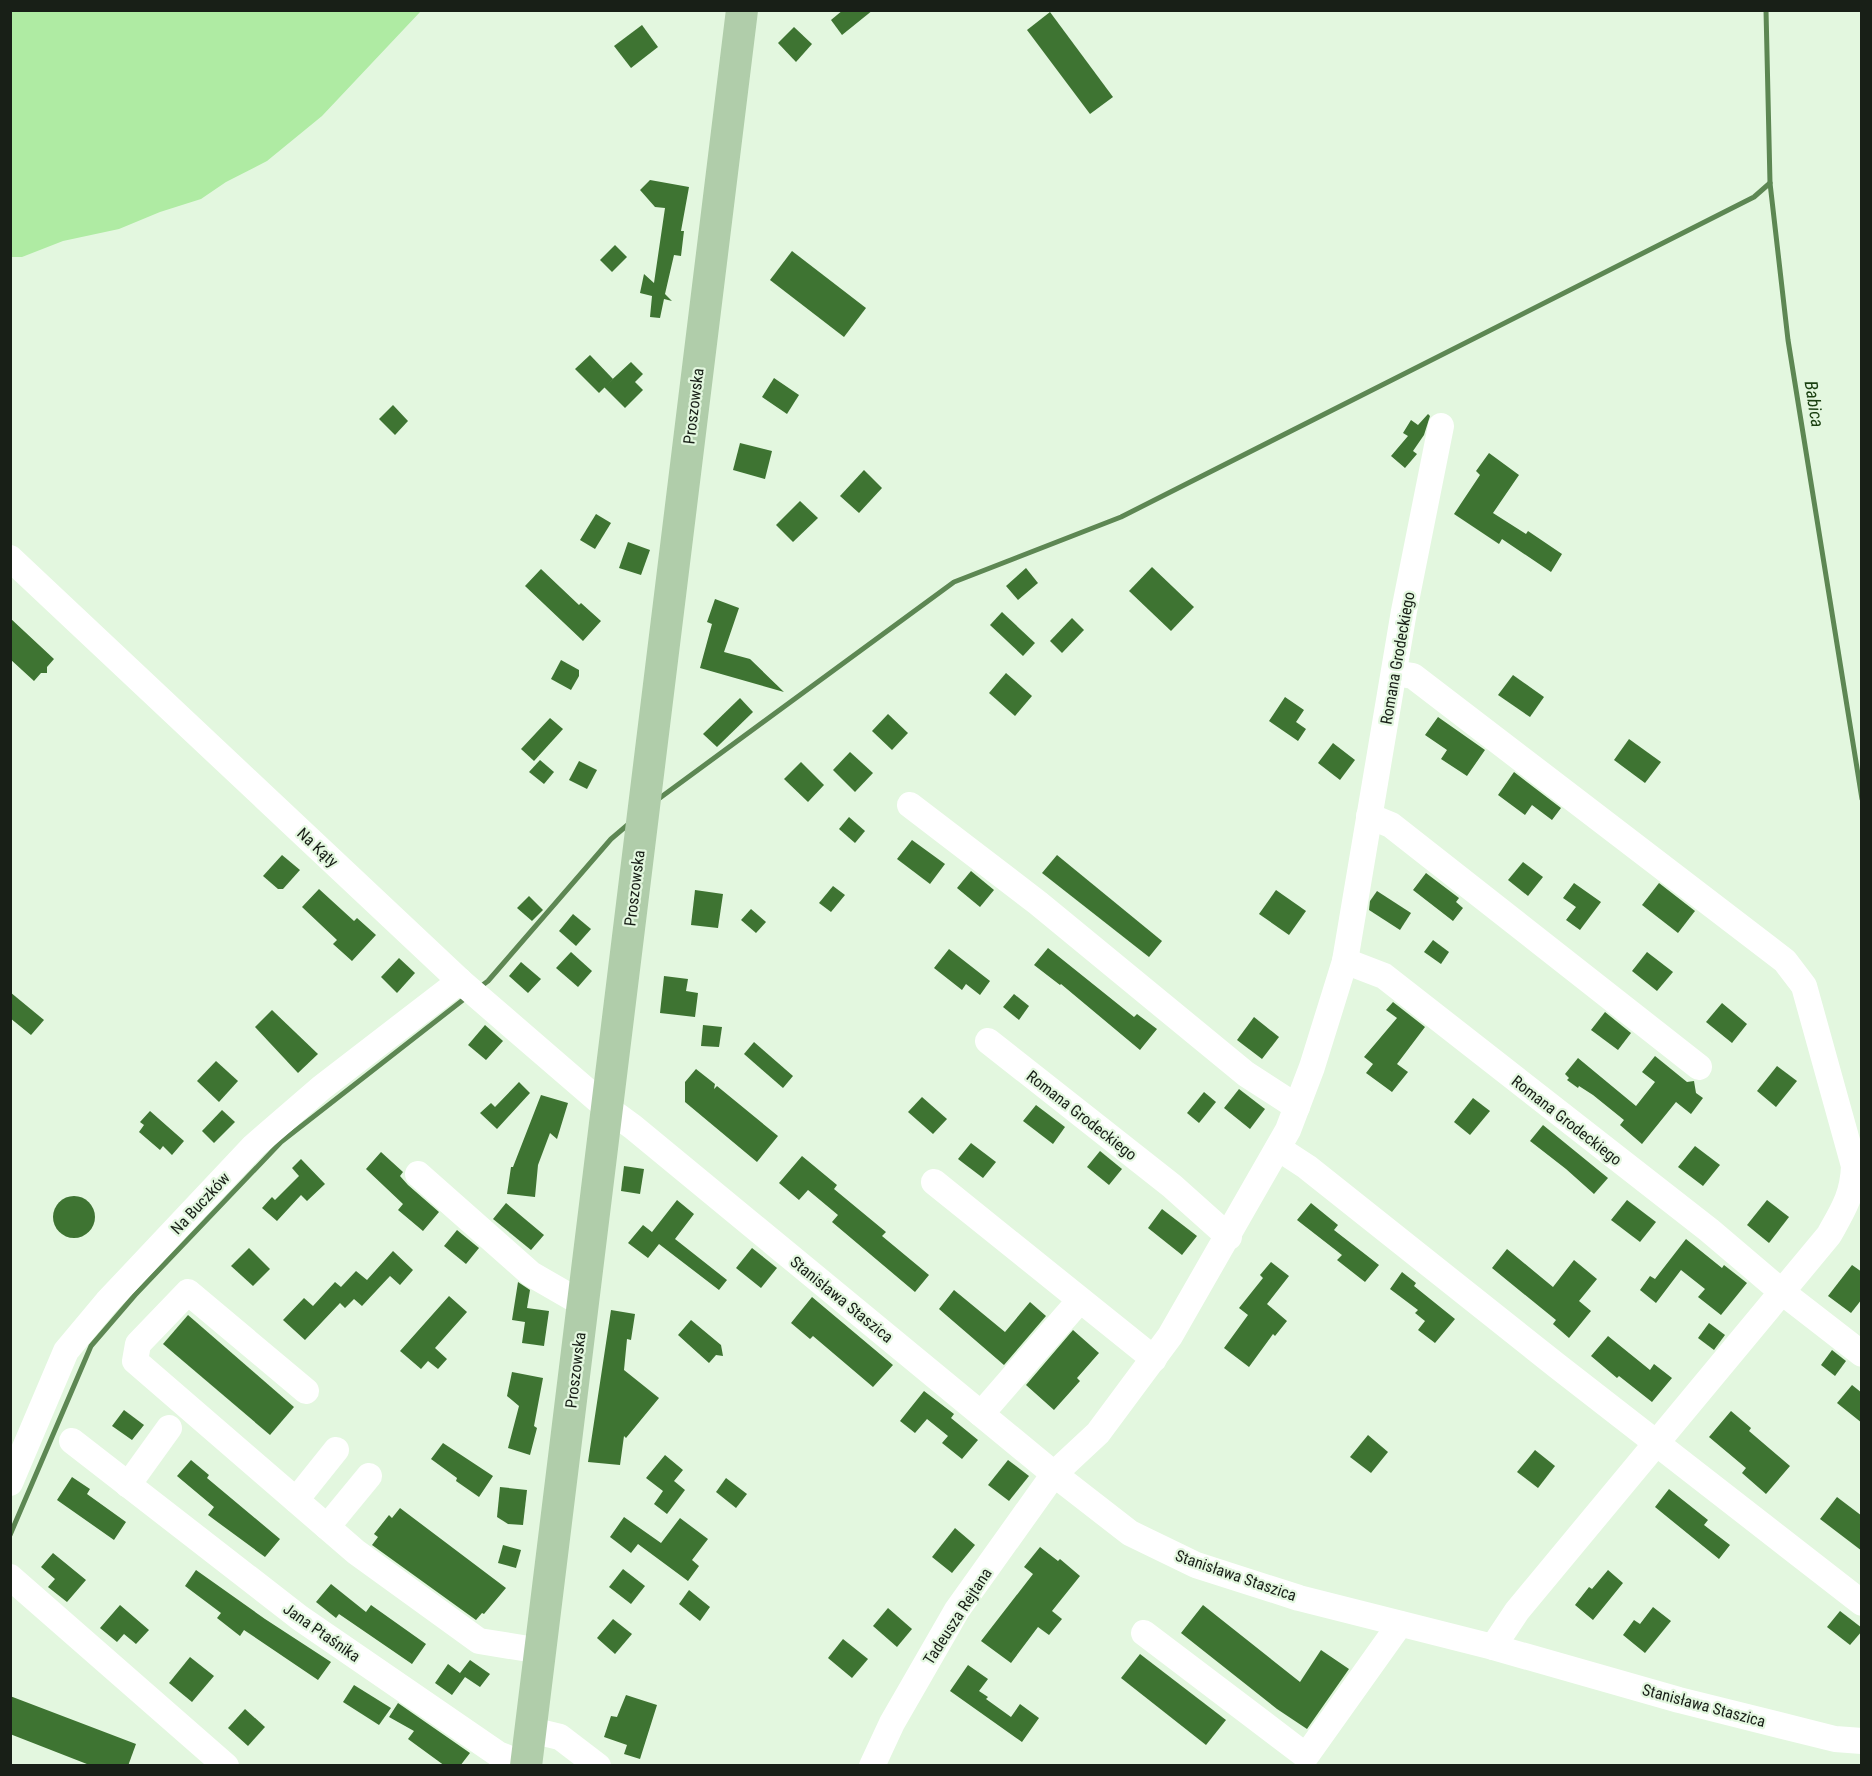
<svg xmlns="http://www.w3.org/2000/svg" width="1872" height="1776" font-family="'Roboto Condensed',sans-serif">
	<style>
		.green { fill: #afeba3 }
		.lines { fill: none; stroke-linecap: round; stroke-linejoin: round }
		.stream { stroke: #5d8753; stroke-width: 5 }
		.building { fill: #3e7432 }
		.minor { stroke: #fff; stroke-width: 26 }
		.major { stroke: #b0cdaa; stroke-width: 32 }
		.labels { text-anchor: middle; stroke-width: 4.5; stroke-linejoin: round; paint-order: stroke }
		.street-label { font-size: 16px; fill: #181f17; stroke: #e3f7df }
		.water-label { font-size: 18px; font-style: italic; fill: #193f10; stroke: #e3f7df }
	</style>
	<rect width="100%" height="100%" fill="#e3f7df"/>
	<polygon class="green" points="10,11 11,10 421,11 322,116 267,161 226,182 201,199 160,212 119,229 63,241 22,257 11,257"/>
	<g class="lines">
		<g class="stream">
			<polyline points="1766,10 1770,183 1788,340 1862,799"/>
			<polyline points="657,800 954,582 1121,517 1754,197 1770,183"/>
			<polyline points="480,987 488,981 611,839 631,822"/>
			<polyline points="10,1535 91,1346 135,1295 281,1142 468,996"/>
		</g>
	</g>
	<g class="building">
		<polygon points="843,10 873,10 842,35 831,20"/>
		<polygon points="1050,12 1113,97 1090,114 1027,30"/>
		<polygon points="642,25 658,47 631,68 614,46"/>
		<polygon points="794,27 812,44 796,62 778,43"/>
		<polygon points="650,180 689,187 681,231 684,231 681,256 674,255 665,294 672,301 664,299 660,318 650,317 652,296 640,293 644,274 654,283 665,208 655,207 640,190"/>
		<polygon points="615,245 627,257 612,272 600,260"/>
		<polygon points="792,251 866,308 844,337 770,280"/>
		<polygon points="590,355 613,379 599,393 575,369"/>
		<polygon points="631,362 643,374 635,382 643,390 625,408 604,387"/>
		<polygon points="774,378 799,395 787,414 762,397"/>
		<polygon points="393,405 408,421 395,435 379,419"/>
		<polygon points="1428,414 1430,416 1424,435 1413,451 1417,454 1405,468 1391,456 1408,436 1403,433 1411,420 1418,425"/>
		<polygon points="740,443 772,451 765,479 733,470"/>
		<polygon points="1489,453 1519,475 1493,513 1526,534 1528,531 1562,554 1551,572 1502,539 1499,544 1454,514 1480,475 1476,471"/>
		<polygon points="864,470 882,488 859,513 840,496"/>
		<polygon points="800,501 818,518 793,542 776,525"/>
		<polygon points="596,514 611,523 595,549 580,540"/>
		<polygon points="628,542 650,550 641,575 619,568"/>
		<polygon points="1152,567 1194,607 1171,631 1129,591"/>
		<polygon points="1026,568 1038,583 1018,600 1006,586"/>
		<polygon points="541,569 579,605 581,603 601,621 583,641 525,586"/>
		<polygon points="715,599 739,608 724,652 750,659 784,692 700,668 712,624 707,622"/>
		<polygon points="1002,612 1035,643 1023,656 990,625"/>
		<polygon points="10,618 54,659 47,667 47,673 41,673 34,681 10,659"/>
		<polygon points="1072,618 1084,630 1062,653 1050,641"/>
		<polygon points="561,660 579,670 579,676 571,690 551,679"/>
		<polygon points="1006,673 1032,696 1015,716 989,693"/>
		<polygon points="1513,675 1544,697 1530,717 1498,695"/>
		<polygon points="1285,697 1304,710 1296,722 1306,729 1298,741 1269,721"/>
		<polygon points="740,698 753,712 717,747 703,734"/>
		<polygon points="888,714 908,733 892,750 872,731"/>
		<polygon points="1438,717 1485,750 1467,776 1441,759 1447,750 1425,735"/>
		<polygon points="550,718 563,729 534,761 521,749"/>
		<polygon points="1629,739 1661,762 1645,783 1614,760"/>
		<polygon points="1333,743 1355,760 1340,780 1318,763"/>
		<polygon points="850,752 873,773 855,792 833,770"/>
		<polygon points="540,760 554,772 544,784 529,772"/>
		<polygon points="579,761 597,770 587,789 569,780"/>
		<polygon points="801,762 824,785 808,802 784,779"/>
		<polygon points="1514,772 1561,808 1552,820 1532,805 1525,815 1498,795"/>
		<polygon points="849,817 865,831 855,843 839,829"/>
		<polygon points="912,840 945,864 930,884 897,859"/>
		<polygon points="282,855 300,870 283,889 278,889 263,876"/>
		<polygon points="1057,855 1162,941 1149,957 1042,873"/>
		<polygon points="1523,862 1543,877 1528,896 1508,880"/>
		<polygon points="971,871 994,890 980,907 957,888"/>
		<polygon points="1426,873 1459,898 1456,902 1463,908 1453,921 1413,890"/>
		<polygon points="1574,883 1601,902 1580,930 1566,920 1576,907 1563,898"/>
		<polygon points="1659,883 1695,911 1678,933 1642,905"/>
		<polygon points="833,886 845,895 831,912 819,903"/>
		<polygon points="319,889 354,921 357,918 376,935 352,961 333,944 337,940 302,907"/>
		<polygon points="695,890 723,894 718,928 691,925"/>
		<polygon points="1276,890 1306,911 1289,935 1259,914"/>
		<polygon points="1377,891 1411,913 1400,930 1369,910 1370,901"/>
		<polygon points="529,896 543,910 532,921 517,908"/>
		<polygon points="751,909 766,922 756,933 741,920"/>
		<polygon points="573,914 591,929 576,946 559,931"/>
		<polygon points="1433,940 1449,952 1441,964 1424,952"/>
		<polygon points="1048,948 1134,1017 1137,1014 1157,1029 1140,1050 1061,984 1060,985 1034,965"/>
		<polygon points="949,949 990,981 980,995 966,984 962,990 934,968"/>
		<polygon points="571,952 592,971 578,987 556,968"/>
		<polygon points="1647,952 1673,972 1657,991 1632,971"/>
		<polygon points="399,958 415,973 397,993 381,977"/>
		<polygon points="521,962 541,979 528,993 509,976"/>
		<polygon points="664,976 688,979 686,991 698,993 695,1017 660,1013"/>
		<polygon points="10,992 44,1020 31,1035 10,1018"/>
		<polygon points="1014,994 1029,1006 1019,1020 1003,1007"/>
		<polygon points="1393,1002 1425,1027 1397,1064 1408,1072 1392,1092 1366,1073 1373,1064 1364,1057 1397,1018 1386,1010"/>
		<polygon points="1722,1003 1747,1024 1732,1043 1706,1022"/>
		<polygon points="272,1010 318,1054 298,1073 255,1027"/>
		<polygon points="1605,1012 1631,1033 1618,1050 1591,1030"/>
		<polygon points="1254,1017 1279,1037 1262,1059 1237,1040"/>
		<polygon points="485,1025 503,1041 486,1060 468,1045"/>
		<polygon points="703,1025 722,1027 719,1047 701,1046"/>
		<polygon points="754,1042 793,1076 783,1088 744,1054"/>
		<polygon points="1655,1056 1687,1082 1694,1081 1696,1093 1703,1098 1691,1114 1676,1102 1642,1144 1620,1125 1624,1120 1593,1095 1579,1086 1578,1088 1567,1080 1569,1078 1565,1074 1578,1058 1636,1106 1655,1082 1642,1072"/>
		<polygon points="216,1061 238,1081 219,1102 197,1081"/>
		<polygon points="1777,1066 1797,1081 1776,1107 1757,1091"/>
		<polygon points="696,1069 715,1084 714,1089 717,1086 778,1136 757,1162 685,1102 685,1082"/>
		<polygon points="519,1082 530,1093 497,1129 480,1113 491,1103 495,1107"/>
		<polygon points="1239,1089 1265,1109 1250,1129 1224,1108"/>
		<polygon points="1204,1092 1216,1102 1199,1123 1187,1113"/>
		<polygon points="541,1095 568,1103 557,1139 550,1133 538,1165 535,1197 507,1194 511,1167 513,1167"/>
		<polygon points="922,1097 947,1119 933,1134 908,1112"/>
		<polygon points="1473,1098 1490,1111 1470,1135 1454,1122"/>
		<polygon points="1036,1105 1065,1127 1053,1144 1023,1121"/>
		<polygon points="222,1110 235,1122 214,1143 202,1131"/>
		<polygon points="150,1111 184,1141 172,1155 163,1146 160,1150 139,1132 144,1125 140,1122"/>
		<polygon points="1543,1125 1608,1178 1594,1194 1566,1169 1530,1141"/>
		<polygon points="971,1143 996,1162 983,1178 958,1159"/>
		<polygon points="1695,1146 1720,1165 1703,1186 1678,1167"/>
		<polygon points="1100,1151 1122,1169 1109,1185 1087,1167"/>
		<polygon points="381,1152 403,1172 400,1176 408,1185 439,1212 423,1231 398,1210 403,1204 366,1169"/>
		<polygon points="802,1156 837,1185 834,1189 886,1232 882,1236 929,1275 915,1292 832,1222 838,1215 808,1190 799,1200 779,1183"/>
		<polygon points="301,1159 325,1184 307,1201 301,1195 277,1221 262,1208 272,1197 275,1200 299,1176 292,1168"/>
		<polygon points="624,1166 644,1169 640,1194 621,1191"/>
		<circle cx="74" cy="1217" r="21"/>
		<polygon points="677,1200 694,1214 675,1239 727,1280 719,1290 659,1244 648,1258 628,1243 643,1225 652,1232"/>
		<polygon points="1627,1200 1656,1222 1640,1242 1611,1220"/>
		<polygon points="1767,1200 1789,1217 1769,1243 1747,1225"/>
		<polygon points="506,1203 544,1235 531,1250 493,1219"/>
		<polygon points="1311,1203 1338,1225 1334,1230 1379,1265 1365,1282 1337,1260 1342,1255 1297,1220"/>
		<polygon points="1162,1209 1197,1236 1182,1255 1148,1228"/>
		<polygon points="457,1230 479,1248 466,1264 444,1246"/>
		<polygon points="1686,1239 1722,1268 1724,1265 1747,1283 1721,1315 1698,1297 1705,1289 1681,1270 1656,1303 1640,1290 1650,1276 1655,1279"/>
		<polygon points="249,1248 270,1269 253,1286 231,1266"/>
		<polygon points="752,1248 777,1268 761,1288 736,1268"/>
		<polygon points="1507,1249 1553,1287 1574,1260 1597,1279 1579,1301 1591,1311 1569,1338 1553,1324 1556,1320 1492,1268"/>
		<polygon points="393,1251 413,1270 400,1285 390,1276 362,1306 354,1299 345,1308 340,1303 305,1340 283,1320 304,1298 313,1306 335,1282 341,1287 356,1271 367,1280"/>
		<polygon points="1271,1262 1289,1276 1267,1304 1287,1321 1275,1336 1273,1334 1249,1367 1224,1348 1248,1315 1239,1308 1263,1278 1260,1275"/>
		<polygon points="1852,1265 1862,1272 1862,1299 1851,1313 1828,1296"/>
		<polygon points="1402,1272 1416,1283 1414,1286 1455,1319 1435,1343 1418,1330 1425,1321 1415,1313 1418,1310 1390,1289"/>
		<polygon points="518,1282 530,1290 527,1308 549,1311 544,1346 522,1343 525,1322 512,1320"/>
		<polygon points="954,1290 1005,1332 1030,1302 1046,1316 1004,1365 939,1309"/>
		<polygon points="449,1296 467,1312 435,1348 447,1359 438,1369 428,1361 421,1369 400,1351"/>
		<polygon points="812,1297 893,1365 873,1387 813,1336 810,1339 791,1323"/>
		<polygon points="611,1310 635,1314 631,1340 627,1339 624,1370 659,1398 626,1438 624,1436 620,1465 588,1462"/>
		<polygon points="188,1315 294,1407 270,1435 163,1344"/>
		<polygon points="691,1320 721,1345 723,1356 716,1355 709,1363 678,1335"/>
		<polygon points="1709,1323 1725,1335 1714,1350 1698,1338"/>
		<polygon points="1073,1330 1099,1353 1077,1378 1080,1381 1054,1410 1026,1385"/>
		<polygon points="1608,1336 1650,1370 1654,1364 1672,1378 1652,1402 1619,1376 1617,1378 1591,1356"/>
		<polygon points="1832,1350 1846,1361 1835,1376 1821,1365"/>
		<polygon points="512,1372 543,1378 534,1426 537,1428 530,1455 508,1448 519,1406 507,1396"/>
		<polygon points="1852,1385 1862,1393 1862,1423 1837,1403"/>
		<polygon points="924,1391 954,1414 951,1418 978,1440 962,1459 942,1443 948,1436 927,1419 915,1433 900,1421"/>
		<polygon points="124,1410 144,1425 132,1440 112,1426"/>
		<polygon points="1731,1411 1751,1428 1749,1431 1790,1466 1766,1494 1742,1473 1746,1468 1709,1437"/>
		<polygon points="1368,1435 1388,1452 1371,1473 1350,1457"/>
		<polygon points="443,1443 493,1476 479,1497 456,1481 457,1478 431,1459"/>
		<polygon points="1535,1450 1555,1466 1538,1488 1517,1472"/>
		<polygon points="665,1455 683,1470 674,1481 685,1490 667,1514 654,1504 663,1491 646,1478"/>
		<polygon points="191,1460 209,1475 207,1478 280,1539 265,1557 208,1515 214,1507 177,1476"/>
		<polygon points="1008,1460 1029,1476 1009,1501 988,1485"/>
		<polygon points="72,1477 90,1489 87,1494 126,1522 114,1540 57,1500"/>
		<polygon points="726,1478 747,1494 736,1508 716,1492"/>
		<polygon points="500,1487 527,1490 523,1525 508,1524 497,1517"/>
		<polygon points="1669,1489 1708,1520 1704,1525 1730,1545 1719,1559 1655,1507"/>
		<polygon points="1837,1497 1862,1516 1862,1551 1820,1519"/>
		<polygon points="400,1508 506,1588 484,1614 482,1613 476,1620 372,1545 378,1537 374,1534 389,1515 392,1518"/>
		<polygon points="624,1517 661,1543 680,1518 708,1539 692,1560 699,1566 688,1581 638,1544 631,1553 610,1537"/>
		<polygon points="955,1528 975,1545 952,1573 932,1557"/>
		<polygon points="503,1545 521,1550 516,1568 498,1563"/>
		<polygon points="1040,1547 1058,1561 1060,1559 1080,1576 1052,1611 1062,1619 1049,1635 1038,1627 1011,1663 981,1641 1033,1574 1024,1567"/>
		<polygon points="53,1553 86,1580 67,1602 48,1587 55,1579 41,1567"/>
		<polygon points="623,1569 645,1586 631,1604 609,1587"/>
		<polygon points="196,1570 265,1619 331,1662 318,1680 244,1630 240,1636 217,1618 221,1613 185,1586"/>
		<polygon points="1608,1570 1623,1583 1593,1620 1575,1605 1589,1587 1592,1589"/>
		<polygon points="331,1584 366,1612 371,1605 426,1644 412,1664 339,1614 336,1618 316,1602"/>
		<polygon points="689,1590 710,1607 700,1621 679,1604"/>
		<polygon points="120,1605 149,1630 136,1644 124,1634 117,1642 100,1628"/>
		<polygon points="1203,1605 1300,1682 1321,1650 1349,1669 1307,1729 1277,1709 1181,1633"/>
		<polygon points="1653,1607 1671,1621 1645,1653 1623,1635 1634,1620 1640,1624"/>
		<polygon points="888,1608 912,1629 897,1647 873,1626"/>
		<polygon points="1840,1611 1862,1628 1862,1631 1850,1645 1827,1627"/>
		<polygon points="613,1619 632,1634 615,1654 597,1638"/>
		<polygon points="843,1639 868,1659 852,1678 828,1658"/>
		<polygon points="1140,1654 1226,1720 1206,1745 1121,1678"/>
		<polygon points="190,1657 214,1676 192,1702 169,1683"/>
		<polygon points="470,1660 490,1674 480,1687 462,1675 465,1677 452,1695 435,1683 448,1664 460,1673"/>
		<polygon points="968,1665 988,1679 979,1691 988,1697 986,1699 1011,1717 1020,1704 1039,1718 1022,1742 950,1691"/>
		<polygon points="354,1685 391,1708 379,1725 343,1702"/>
		<polygon points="626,1695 657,1705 640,1759 624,1754 627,1745 604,1737 611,1716 617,1717"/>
		<polygon points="10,1696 136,1744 128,1766 92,1766 10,1734"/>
		<polygon points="398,1703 470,1753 460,1766 445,1766 408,1739 414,1731 389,1717"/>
		<polygon points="245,1709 265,1727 248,1746 228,1728"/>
	</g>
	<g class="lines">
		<g class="minor">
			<polyline points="10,558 460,981 607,1108 633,1127 1054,1474 1130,1533 1196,1565 1299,1598 1493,1647 1679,1700 1835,1739 1862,1741"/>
			<path d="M1394 673 1413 676 1785 961 1804 986 1854 1166C1853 1195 1843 1210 1829 1235L1517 1611 1493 1647"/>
			<polyline points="910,805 1038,903 1246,1074 1297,1107"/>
			<polyline points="1369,816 1391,825 1699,1067"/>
			<polyline points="1345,961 1384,976 1709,1230 1782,1292 1862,1354"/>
			<polyline points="988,1041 1172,1186 1229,1237"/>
			<polyline points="1278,1148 1307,1167 1556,1365 1862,1603"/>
			<polyline points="418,1174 531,1274 583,1304"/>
			<polyline points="934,1182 1154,1359"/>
			<polyline points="306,1391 188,1292 138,1344 135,1361 356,1552 479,1641 541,1651"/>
			<polyline points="981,1414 1080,1300"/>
			<polyline points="72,1441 300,1618 498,1754 526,1765"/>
			<polyline points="10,1483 66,1351 107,1302 254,1146 321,1088 460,981"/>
			<polyline points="128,1485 169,1428"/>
			<polyline points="296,1500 336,1450"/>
			<polyline points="327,1527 369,1476"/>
			<polyline points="10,1577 226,1766"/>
			<polyline points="1144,1633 1306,1756 1400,1624"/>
			<polyline points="531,1730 560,1737 598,1766"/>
			<polyline points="872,1766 892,1723 957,1610 1054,1474 1098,1433 1170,1336 1288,1130 1312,1067 1345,961 1404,611 1441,426"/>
		</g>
		<polyline class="major" points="526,1766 742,10"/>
	</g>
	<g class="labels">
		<g class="street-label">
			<text transform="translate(693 406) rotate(-83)" y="6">Proszowska</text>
			<text transform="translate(1397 658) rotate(-80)" y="6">Romana Grodeckiego</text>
			<text transform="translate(318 847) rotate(43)" y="6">Na Kąty</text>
			<text transform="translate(634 888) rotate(-83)" y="6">Proszowska</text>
			<text transform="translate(1082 1115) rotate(38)" y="6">Romana Grodeckiego</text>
			<text transform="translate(1567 1120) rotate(38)" y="6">Romana Grodeckiego</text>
			<text transform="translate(200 1203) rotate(-47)" y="6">Na Buczków</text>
			<text transform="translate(842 1299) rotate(39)" y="6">Stanisława Staszica</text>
			<text transform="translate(575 1370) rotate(-83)" y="6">Proszowska</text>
			<text transform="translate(1236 1575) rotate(19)" y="6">Stanisława Staszica</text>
			<text transform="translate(957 1616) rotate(-57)" y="6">Tadeusza Rejtana</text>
			<text transform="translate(322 1632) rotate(35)" y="6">Jana Ptaśnika</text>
			<text transform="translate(1704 1705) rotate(15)" y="6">Stanisława Staszica</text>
		</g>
		<g class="water-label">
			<text transform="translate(1814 404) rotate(81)" y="6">Babica</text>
		</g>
	</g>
	<rect width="1872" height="1776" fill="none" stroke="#181f17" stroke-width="24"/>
</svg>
